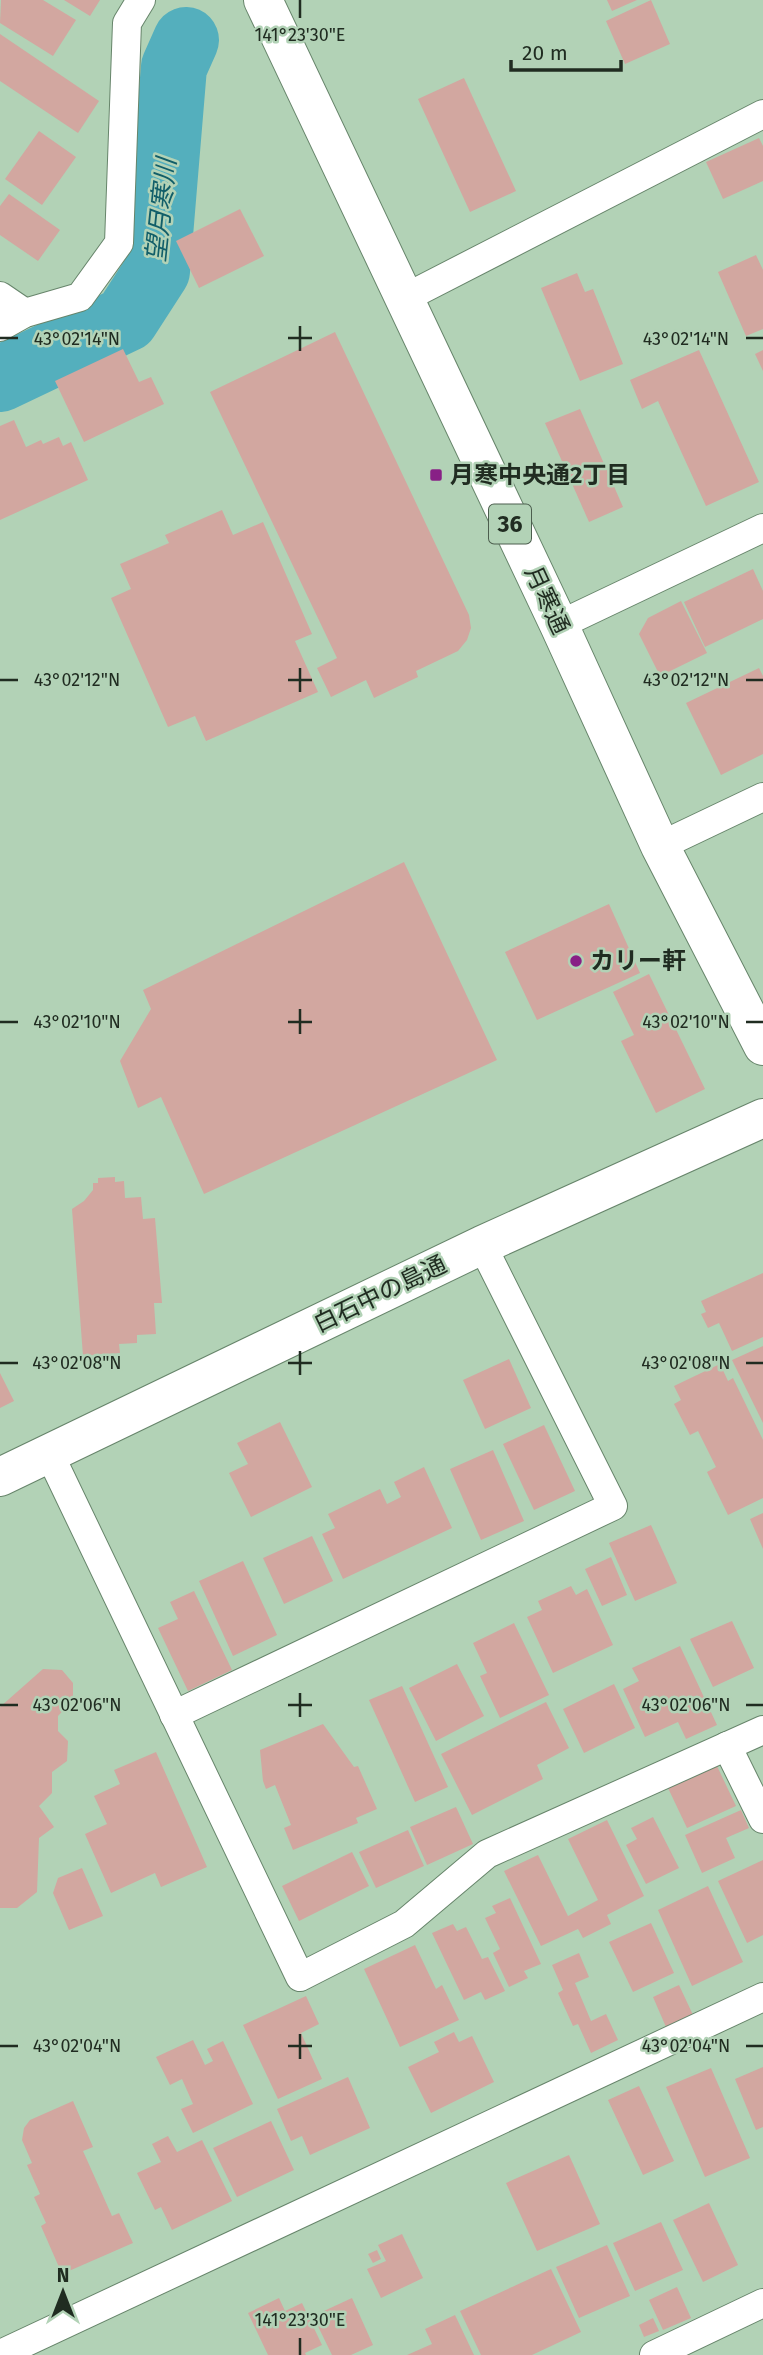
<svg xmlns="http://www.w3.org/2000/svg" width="763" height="2355" font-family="'Fira Sans','Noto Sans JP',sans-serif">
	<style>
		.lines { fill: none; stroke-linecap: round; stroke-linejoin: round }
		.river { stroke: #54afbd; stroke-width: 66 }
		.building { fill: #d2a7a0 }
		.street-casing { stroke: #67856b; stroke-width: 30 }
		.secondary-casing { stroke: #67856b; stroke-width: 40 }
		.highway-casing { stroke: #67856b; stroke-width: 40 }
		.street { stroke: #fff; stroke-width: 28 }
		.secondary { stroke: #fff; stroke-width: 38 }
		.highway { stroke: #fff; stroke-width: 38 }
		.ticks { fill: none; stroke: #202c21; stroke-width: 2.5 }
		.poi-dot { fill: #882086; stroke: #b2d2b6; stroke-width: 2.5 }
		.labels { text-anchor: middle; stroke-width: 5; stroke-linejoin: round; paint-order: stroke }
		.shield { fill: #b2d2b6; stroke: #4c5e4e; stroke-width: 2 }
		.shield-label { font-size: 23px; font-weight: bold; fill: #202c21 }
		.poi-label { font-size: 24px; font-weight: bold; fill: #202c21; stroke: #b2d2b6; text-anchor: start }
		.street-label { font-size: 24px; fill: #202c21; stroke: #b2d2b6 }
		.water-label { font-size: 26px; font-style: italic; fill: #115e69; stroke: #b2d2b6 }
		.ticks-label { font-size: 18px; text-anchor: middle; fill: #202c21; stroke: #b2d2b6; stroke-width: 5; stroke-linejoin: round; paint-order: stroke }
	</style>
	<rect width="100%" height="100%" fill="#b2d2b6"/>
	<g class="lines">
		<polyline class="river" points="0,379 126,319 157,271 174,67 186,40"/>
	</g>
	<g class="building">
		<polygon points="1,0 43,0 76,20 53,56 0,23"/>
		<polygon points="64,0 100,0 90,16"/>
		<polygon points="607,0 637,0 612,11"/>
		<polygon points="651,0 670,44 625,64 606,21"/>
		<polygon points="0,34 99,101 78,133 0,81"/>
		<polygon points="464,78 516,191 470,212 418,99"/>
		<polygon points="39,131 76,157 42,205 5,179"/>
		<polygon points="759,138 763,146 763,181 723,199 706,162"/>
		<polygon points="9,194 60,230 38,261 0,235 0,206"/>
		<polygon points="240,209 264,256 199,288 176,241"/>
		<polygon points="756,255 763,270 763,329 746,336 718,272"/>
		<polygon points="577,273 585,292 593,289 623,364 580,381 541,288"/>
		<polygon points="335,332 469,615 471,628 467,640 458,651 416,671 418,677 374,698 366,680 331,697 317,668 337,658 210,392"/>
		<polygon points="123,349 139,382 151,377 164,404 84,442 55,381"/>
		<polygon points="699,350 759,482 706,506 658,401 642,409 630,380"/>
		<polygon points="763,350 763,371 755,354"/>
		<polygon points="580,409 623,507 589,522 545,423"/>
		<polygon points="14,420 26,447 41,440 43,444 59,437 63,446 71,442 88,480 0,520 0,426"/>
		<polygon points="222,510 233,535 263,522 312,634 295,641 318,692 206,741 195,716 168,727 111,598 131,589 120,564 169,543 165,535"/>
		<polygon points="753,569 763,591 763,619 705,647 684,602"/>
		<polygon points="681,601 707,653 660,676 639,634 648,618"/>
		<polygon points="759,668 763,676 763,754 721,775 686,703"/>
		<polygon points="404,862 497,1060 204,1194 161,1097 138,1108 120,1061 151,1009 143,990"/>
		<polygon points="609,904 640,973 537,1020 505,952"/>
		<polygon points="649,974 705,1089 656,1113 621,1041 634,1035 613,992"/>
		<polygon points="115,1177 115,1182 124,1181 125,1198 141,1197 143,1219 155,1218 162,1303 154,1303 156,1334 137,1335 137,1343 119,1344 120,1353 83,1356 72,1209 84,1201 93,1190 93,1183 98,1183 98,1178"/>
		<polygon points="763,1273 763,1337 732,1351 719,1323 708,1328 701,1314 706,1312 701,1301"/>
		<polygon points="763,1346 763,1423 732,1360"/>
		<polygon points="509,1359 531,1408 485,1429 463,1380"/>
		<polygon points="720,1364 728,1381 733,1378 763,1440 763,1498 728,1515 707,1472 716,1467 698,1431 690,1435 674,1404 681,1400 674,1386"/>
		<polygon points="0,1373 14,1401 0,1408"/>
		<polygon points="280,1422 312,1487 251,1517 229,1473 248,1464 237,1443"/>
		<polygon points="544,1425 575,1491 534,1510 503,1444"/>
		<polygon points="493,1450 524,1521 481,1540 450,1469"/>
		<polygon points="424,1467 452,1528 343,1579 322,1534 335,1528 328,1514 380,1489 387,1504 401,1497 394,1482"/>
		<polygon points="763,1513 763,1549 750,1519"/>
		<polygon points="651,1525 677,1583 635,1601 609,1543"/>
		<polygon points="312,1536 333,1581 284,1604 263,1558"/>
		<polygon points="611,1557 627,1595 602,1606 585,1569"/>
		<polygon points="243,1561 277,1635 233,1656 199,1581"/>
		<polygon points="571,1586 576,1595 587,1589 613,1645 553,1673 527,1617 542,1610 538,1601"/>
		<polygon points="194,1591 232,1670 188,1691 158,1628 178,1619 170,1602"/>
		<polygon points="732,1621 754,1668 713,1687 690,1639"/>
		<polygon points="514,1623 549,1695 500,1718 480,1676 487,1673 473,1643"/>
		<polygon points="680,1646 717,1725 686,1739 678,1722 645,1737 623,1689 639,1681 632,1668"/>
		<polygon points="457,1664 484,1716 436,1741 409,1688"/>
		<polygon points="43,1669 62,1670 73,1683 73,1700 58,1716 58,1731 68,1741 67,1761 52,1772 52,1793 39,1806 54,1827 39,1838 37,1892 17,1908 0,1908 0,1707"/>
		<polygon points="614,1684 635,1728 584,1753 563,1709"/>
		<polygon points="402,1686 448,1787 415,1802 369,1700"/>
		<polygon points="546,1702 569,1748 537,1765 543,1779 472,1815 441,1754"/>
		<polygon points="323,1724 354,1767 358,1766 377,1809 356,1818 358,1823 293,1850 284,1828 291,1825 275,1785 266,1789 263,1781 260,1750"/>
		<polygon points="156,1752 207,1867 161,1887 155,1873 111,1893 85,1834 107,1824 94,1796 120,1784 114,1770"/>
		<polygon points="717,1766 736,1806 687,1828 668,1788"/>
		<polygon points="456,1807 473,1844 427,1865 410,1827"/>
		<polygon points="741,1810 749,1828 726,1838 735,1858 702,1873 685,1835"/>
		<polygon points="653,1817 679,1868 646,1884 626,1845 637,1839 631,1828"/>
		<polygon points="607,1820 644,1896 607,1915 611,1924 583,1938 578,1929 541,1946 504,1871 538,1855 568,1916 598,1900 568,1839"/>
		<polygon points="408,1830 424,1866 376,1888 359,1852"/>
		<polygon points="352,1852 369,1886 299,1921 282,1886"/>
		<polygon points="763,1860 763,1935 747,1943 718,1881"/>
		<polygon points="82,1868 103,1916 69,1930 53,1893 58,1878"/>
		<polygon points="708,1886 743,1962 692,1986 658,1910"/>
		<polygon points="510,1898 541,1964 524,1971 528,1978 509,1987 493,1953 500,1949 485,1918 496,1913 492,1906"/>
		<polygon points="651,1923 674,1973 633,1992 609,1942"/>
		<polygon points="453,1924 457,1931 466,1927 482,1959 488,1957 505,1991 485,2000 481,1992 464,2000 432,1933"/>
		<polygon points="415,1945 436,1989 442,1985 459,2020 400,2047 364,1969"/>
		<polygon points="579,1953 589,1977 575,1983 591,2021 606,2014 618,2040 591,2053 578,2024 573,2026 558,1993 563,1990 552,1965"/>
		<polygon points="679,1985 693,2015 666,2027 653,1997"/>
		<polygon points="306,1996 319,2024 301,2033 322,2079 278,2099 243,2025"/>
		<polygon points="454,2032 459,2042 472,2036 494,2082 431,2113 408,2067 439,2052 434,2042"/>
		<polygon points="193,2040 205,2065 213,2061 207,2049 223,2041 253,2104 193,2133 181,2109 193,2104 182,2079 170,2085 156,2057"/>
		<polygon points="763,2067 763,2127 756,2130 735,2079"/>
		<polygon points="711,2068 750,2158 705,2177 666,2087"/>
		<polygon points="348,2077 370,2128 310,2155 302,2136 291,2141 277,2109"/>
		<polygon points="639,2086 674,2161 643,2175 608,2100"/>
		<polygon points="73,2101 93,2147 83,2151 112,2216 119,2213 133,2243 62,2274 41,2226 46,2223 34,2197 40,2194 27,2165 32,2163 22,2140 24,2128 30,2120"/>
		<polygon points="271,2121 294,2170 237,2197 213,2148"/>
		<polygon points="168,2136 177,2152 202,2140 232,2201 172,2230 161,2207 155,2210 137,2173 161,2162 152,2144"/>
		<polygon points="569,2155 600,2224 537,2251 506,2183"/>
		<polygon points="709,2203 738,2265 703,2282 673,2220"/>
		<polygon points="661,2222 683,2270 635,2291 613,2243"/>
		<polygon points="402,2234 423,2278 381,2298 367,2269 386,2261 378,2245"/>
		<polygon points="607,2245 630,2296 579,2318 556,2267"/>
		<polygon points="377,2250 381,2259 373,2263 368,2254"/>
		<polygon points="551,2269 581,2332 532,2355 481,2355 460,2311"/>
		<polygon points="677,2287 691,2318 663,2330 649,2300"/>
		<polygon points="279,2298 285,2311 302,2303 322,2345 305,2353 306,2355 268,2355 248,2313"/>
		<polygon points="352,2298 373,2345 351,2355 332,2355 313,2316"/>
		<polygon points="455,2315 474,2355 407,2355 432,2344 425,2329"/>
		<polygon points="653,2318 659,2331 644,2337 639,2325"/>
	</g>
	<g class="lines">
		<defs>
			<g id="street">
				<polyline points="0,296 25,313"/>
				<polyline points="403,299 763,114"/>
				<polyline points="0,327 25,313 80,297 119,243 127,23 141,0"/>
				<polyline points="559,625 763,528"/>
				<polyline points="660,846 763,797"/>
				<polyline points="49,1453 300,1977 404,1924 487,1854 763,1730"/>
				<polyline points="174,1715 613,1506 482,1245"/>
				<polyline points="727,1746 763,1819"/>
				<polyline points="7,2351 763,1997"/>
				<polyline points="654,2355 763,2303"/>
			</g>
			<polyline id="secondary" points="0,1477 482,1245 763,1118"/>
			<polyline id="highway" points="263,0 559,625 660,846 763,1046"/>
		</defs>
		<use href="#street" class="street-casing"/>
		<use href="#secondary" class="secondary-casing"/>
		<use href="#highway" class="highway-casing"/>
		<use href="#street" class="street"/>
		<use href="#secondary" class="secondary"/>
		<use href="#highway" class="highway"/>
	</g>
	<path class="ticks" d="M300 0V18M300 326V351M0 338H18M288 338H312M746 338H763M300 668V692M0 680H18M288 680H312M746 680H763M300 1009V1034M0 1022H18M288 1022H312M746 1022H763M300 1351V1375M0 1363H18M288 1363H312M746 1363H763M300 1693V1717M0 1705H18M288 1705H312M746 1705H763M300 2034V2059M0 2046H18M288 2046H312M746 2046H763M300 2338V2355"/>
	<g class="poi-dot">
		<rect x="429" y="468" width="14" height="14" rx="3.5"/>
		<circle cx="576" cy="961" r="7"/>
	</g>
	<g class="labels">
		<rect class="shield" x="489" y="504.5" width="42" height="39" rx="5"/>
		<g class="shield-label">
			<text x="510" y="532">36</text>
		</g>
		<g class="poi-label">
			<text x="450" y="483">月寒中央通2丁目</text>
			<text x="590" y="969">カリー軒</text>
		</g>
		<g class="street-label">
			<text transform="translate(547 600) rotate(65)" y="8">月寒通</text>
			<text transform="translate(380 1294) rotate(-26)" y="8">白石中の島通</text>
		</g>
		<g class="water-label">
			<text transform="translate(161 210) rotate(-84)" y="9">望月寒川</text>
		</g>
	</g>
	<g class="ticks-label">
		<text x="300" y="41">141°23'30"E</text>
		<text x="77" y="345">43°02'14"N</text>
		<text x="686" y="345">43°02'14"N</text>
		<text x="77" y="686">43°02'12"N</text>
		<text x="686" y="686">43°02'12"N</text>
		<text x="77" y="1028">43°02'10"N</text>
		<text x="686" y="1028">43°02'10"N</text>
		<text x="77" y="1369">43°02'08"N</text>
		<text x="686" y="1369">43°02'08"N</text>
		<text x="77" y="1711">43°02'06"N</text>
		<text x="686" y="1711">43°02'06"N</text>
		<text x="77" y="2052">43°02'04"N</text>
		<text x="686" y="2052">43°02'04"N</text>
		<text x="300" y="2326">141°23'30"E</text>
	</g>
	<g transform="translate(63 2292)" stroke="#b2d2b6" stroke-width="5" paint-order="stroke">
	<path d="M0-5L12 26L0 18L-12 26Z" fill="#202c21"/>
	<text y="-10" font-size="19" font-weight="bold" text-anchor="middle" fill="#202c21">N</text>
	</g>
	<path d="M511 60v10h110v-10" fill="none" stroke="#202c21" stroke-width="3.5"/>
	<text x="522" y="60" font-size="21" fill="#202c21" stroke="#b2d2b6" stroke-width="5" paint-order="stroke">20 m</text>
</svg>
